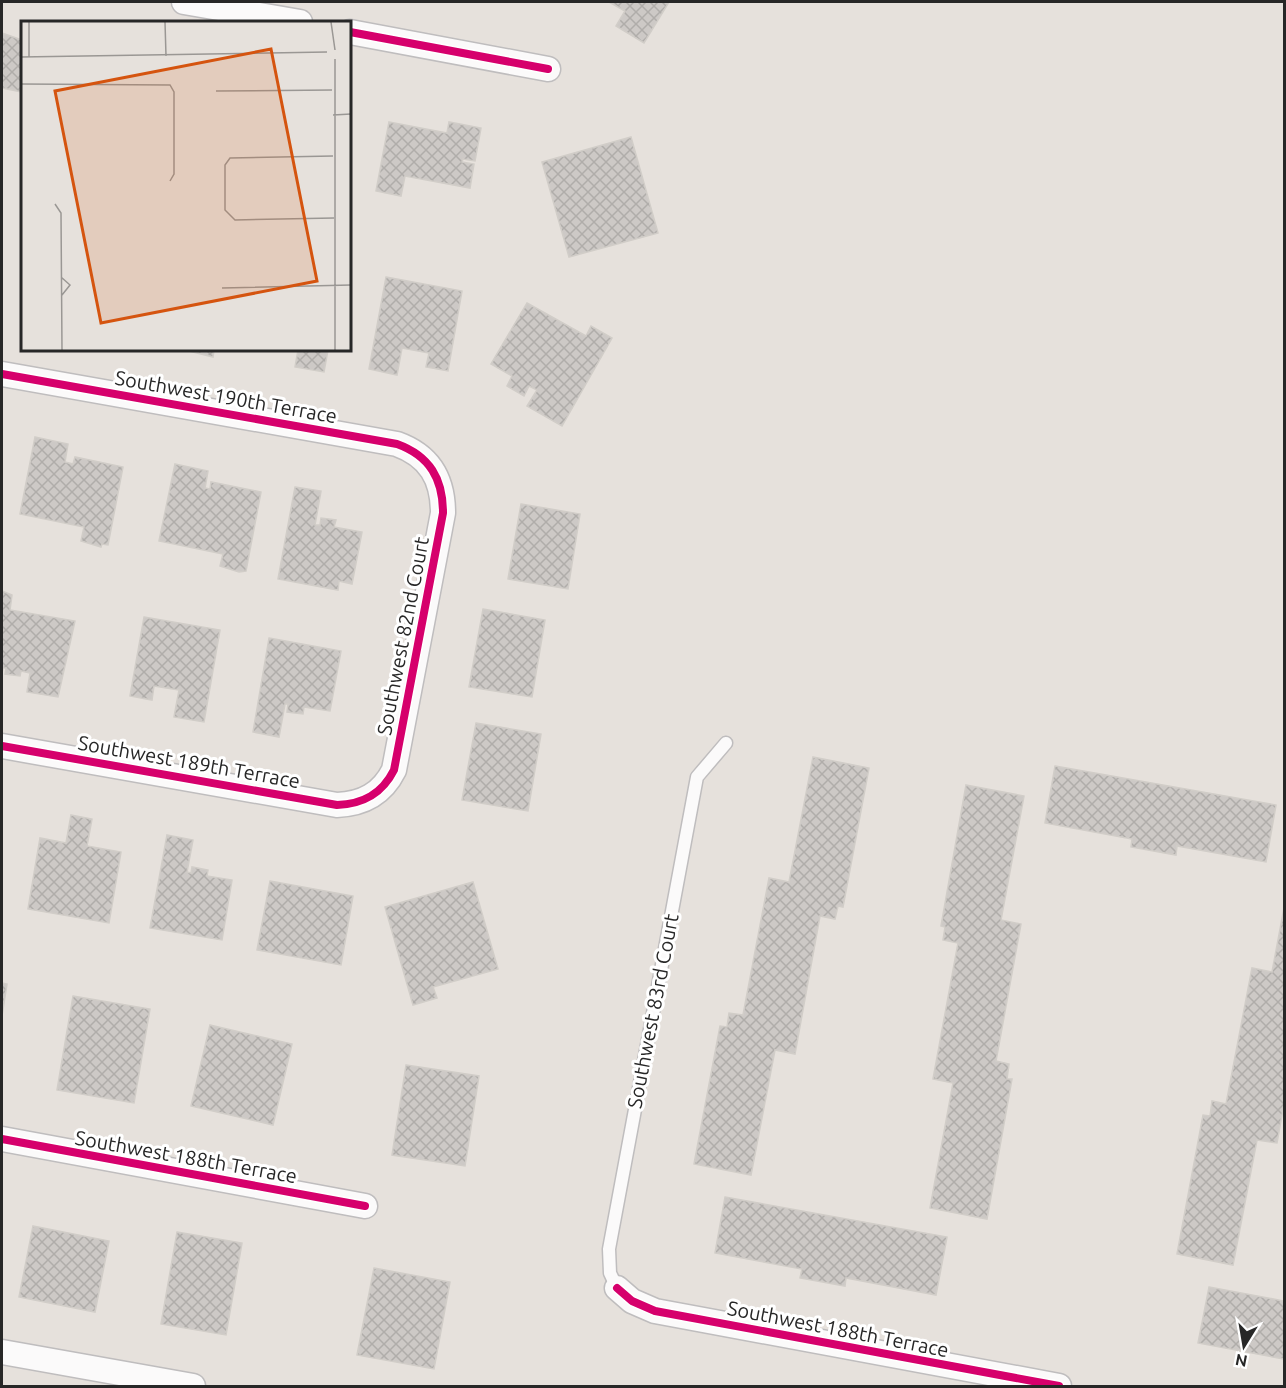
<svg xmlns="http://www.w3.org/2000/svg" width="1286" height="1388" font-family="Ubuntu,sans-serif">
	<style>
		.building { fill: url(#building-cross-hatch); stroke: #d1cdc8; stroke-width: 1.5 }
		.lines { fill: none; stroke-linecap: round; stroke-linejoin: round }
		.lane-casing { stroke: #bfbdbe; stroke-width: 15 }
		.street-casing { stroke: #bfbdbe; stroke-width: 27 }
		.lane { stroke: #fbfafa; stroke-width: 12 }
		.street { stroke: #fbfafa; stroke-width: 24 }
		.cycleway-casing { stroke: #fff; stroke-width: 11 }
		.cycleway { stroke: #d6006c; stroke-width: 8 }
		.labels { text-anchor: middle; stroke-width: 6; stroke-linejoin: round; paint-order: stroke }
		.street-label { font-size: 20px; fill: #272727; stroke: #fff }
		.inset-road { fill: none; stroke: #9a9794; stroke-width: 1.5 }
		.view { fill: #d5540f; fill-opacity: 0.15; stroke: #d5540f; stroke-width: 3 }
		.inset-edge { fill: none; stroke: #272727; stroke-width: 3 }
	</style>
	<defs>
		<pattern id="building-cross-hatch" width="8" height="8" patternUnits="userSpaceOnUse" patternTransform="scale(1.5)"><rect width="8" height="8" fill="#cdc9c6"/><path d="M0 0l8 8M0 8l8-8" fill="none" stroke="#b0adaa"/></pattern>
	</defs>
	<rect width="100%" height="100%" fill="#e6e1dc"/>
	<g class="building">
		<polygon points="609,2 669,2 644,43 616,26 625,11"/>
		<polygon points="2,33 22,40 22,92 2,88 2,94"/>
		<polygon points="389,122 447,133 449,122 481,128 475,161 463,159 462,162 474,164 470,188 405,176 401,196 376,191"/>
		<polygon points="631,137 658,233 569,257 542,162"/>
		<polygon points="386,277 462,291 448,371 426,367 429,353 402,348 397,375 369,369"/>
		<polygon points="527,303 586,336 591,326 612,338 562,426 527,406 537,390 529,386 524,396 507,386 512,376 491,364"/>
		<polygon points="185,350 214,350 213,357"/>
		<polygon points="298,350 328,350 324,372 295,367"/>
		<polygon points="35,437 68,444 65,462 73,464 75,457 123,467 108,545 102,544 101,547 81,541 84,527 20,514"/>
		<polygon points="175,464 208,471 205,488 210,489 211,482 261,492 246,571 239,572 220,566 223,554 159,541"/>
		<polygon points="295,487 321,491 315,525 320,525 321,518 336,520 334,527 362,532 352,584 339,581 338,590 278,579"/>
		<polygon points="521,504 580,514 568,589 508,579"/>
		<polygon points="2,591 12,595 10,610 75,621 58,697 27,692 30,673 21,671 20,676 5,674 6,668 3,668 2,673"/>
		<polygon points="483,609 545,620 532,697 469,687"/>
		<polygon points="144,617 220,630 204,722 174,717 179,690 154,686 152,700 130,696"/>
		<polygon points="269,638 341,651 330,711 304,707 303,714 287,712 288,704 285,704 279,737 253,732"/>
		<polygon points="476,723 541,734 528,811 462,800"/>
		<polygon points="813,757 869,768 843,907 838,906 835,919 820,916 795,1054 775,1050 751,1175 694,1164 720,1026 727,1027 729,1013 743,1015 769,878 789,882"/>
		<polygon points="1055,766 1276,805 1266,862 1177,846 1176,855 1131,847 1132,839 1045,823"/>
		<polygon points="966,785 1024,796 1001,920 1021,924 996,1061 1009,1064 1007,1079 1012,1079 987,1219 930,1208 953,1083 933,1079 958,943 943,940 945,927 941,926"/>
		<polygon points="71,815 92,819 87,846 121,852 109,923 28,909 40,838 66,843"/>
		<polygon points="167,835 193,840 187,872 191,873 192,867 208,870 207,876 232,880 222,940 150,928"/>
		<polygon points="270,881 353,896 341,965 257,950"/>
		<polygon points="473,882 498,969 433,987 437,998 413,1005 385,907"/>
		<polygon points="1284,908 1284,1104 1277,1143 1257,1140 1233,1265 1177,1254 1203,1115 1210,1116 1212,1101 1226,1104 1252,968 1272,972"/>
		<polygon points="2,983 7,984 2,1016"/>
		<polygon points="73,996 150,1009 134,1103 57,1090"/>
		<polygon points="210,1025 292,1044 273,1125 191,1106"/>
		<polygon points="406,1065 479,1076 465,1166 392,1155"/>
		<polygon points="725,1197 947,1237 936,1295 846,1278 845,1286 800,1278 802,1269 715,1253"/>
		<polygon points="33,1226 109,1241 95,1312 19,1297"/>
		<polygon points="177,1232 242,1243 226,1335 161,1324"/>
		<polygon points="374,1268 450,1282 434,1369 357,1355"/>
		<polygon points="1209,1287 1284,1301 1284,1359 1198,1343"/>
	</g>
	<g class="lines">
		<defs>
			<polyline id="lane" points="617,1288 610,1273 609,1249 697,777 726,743"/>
			<g id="street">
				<polyline points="184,2 300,22"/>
				<polyline points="350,32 548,69"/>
				<path d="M2 374 397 444C430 456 443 479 443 513L394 770C382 794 363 804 337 805L2 746"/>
				<polyline points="2,1139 365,1206"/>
				<polyline points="617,1288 632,1301 655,1311 1059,1386"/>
				<polyline points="2,1352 193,1386"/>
			</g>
		</defs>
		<use href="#lane" class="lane-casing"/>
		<use href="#street" class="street-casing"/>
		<use href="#lane" class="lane"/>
		<use href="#street" class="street"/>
		<defs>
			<g id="cycleway">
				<polyline points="350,32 548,69"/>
				<path d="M2 374 397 444C430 456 443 479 443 513L394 770C382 794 363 804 337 805L2 746"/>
				<polyline points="2,1139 365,1206"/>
				<polyline points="617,1288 632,1301 655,1311 1059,1386"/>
			</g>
		</defs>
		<use href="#cycleway" class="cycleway-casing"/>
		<use href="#cycleway" class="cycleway"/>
	</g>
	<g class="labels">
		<g class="street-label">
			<text transform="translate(226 397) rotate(10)" y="7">Southwest 190th Terrace</text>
			<text transform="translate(403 636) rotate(-79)" y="7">Southwest 82nd Court</text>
			<text transform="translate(189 762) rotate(10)" y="7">Southwest 189th Terrace</text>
			<text transform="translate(653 1011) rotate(-79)" y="7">Southwest 83rd Court</text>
			<text transform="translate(186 1157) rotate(10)" y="7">Southwest 188th Terrace</text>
			<text transform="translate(838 1329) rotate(11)" y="7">Southwest 188th Terrace</text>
		</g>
	</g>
	<g transform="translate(21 21)">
		<rect width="330" height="330" fill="#e6e1dc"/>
		<path class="inset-road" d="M8 1V36M144 1 145 35M310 1 314 29M0 36 306 31M314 38V329M0 63 149 64 153 71V153L149 160M195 70 311 69M312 94 330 93M312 135 209 137 204 144V189L214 199 313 197M34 183 40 192 41 329M40 256 49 264 41 274M201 267 330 264"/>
		<path class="view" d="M250 28 296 260 80 302 34 70Z"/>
		<rect width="330" height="330" class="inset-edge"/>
	</g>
	<rect width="1286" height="1388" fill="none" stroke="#272727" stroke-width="6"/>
	<g transform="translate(1244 1346) rotate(191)" stroke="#ffffff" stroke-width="4.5" paint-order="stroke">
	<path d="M0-4.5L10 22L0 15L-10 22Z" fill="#272727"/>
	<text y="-9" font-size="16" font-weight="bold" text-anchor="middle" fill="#272727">N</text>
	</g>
</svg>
